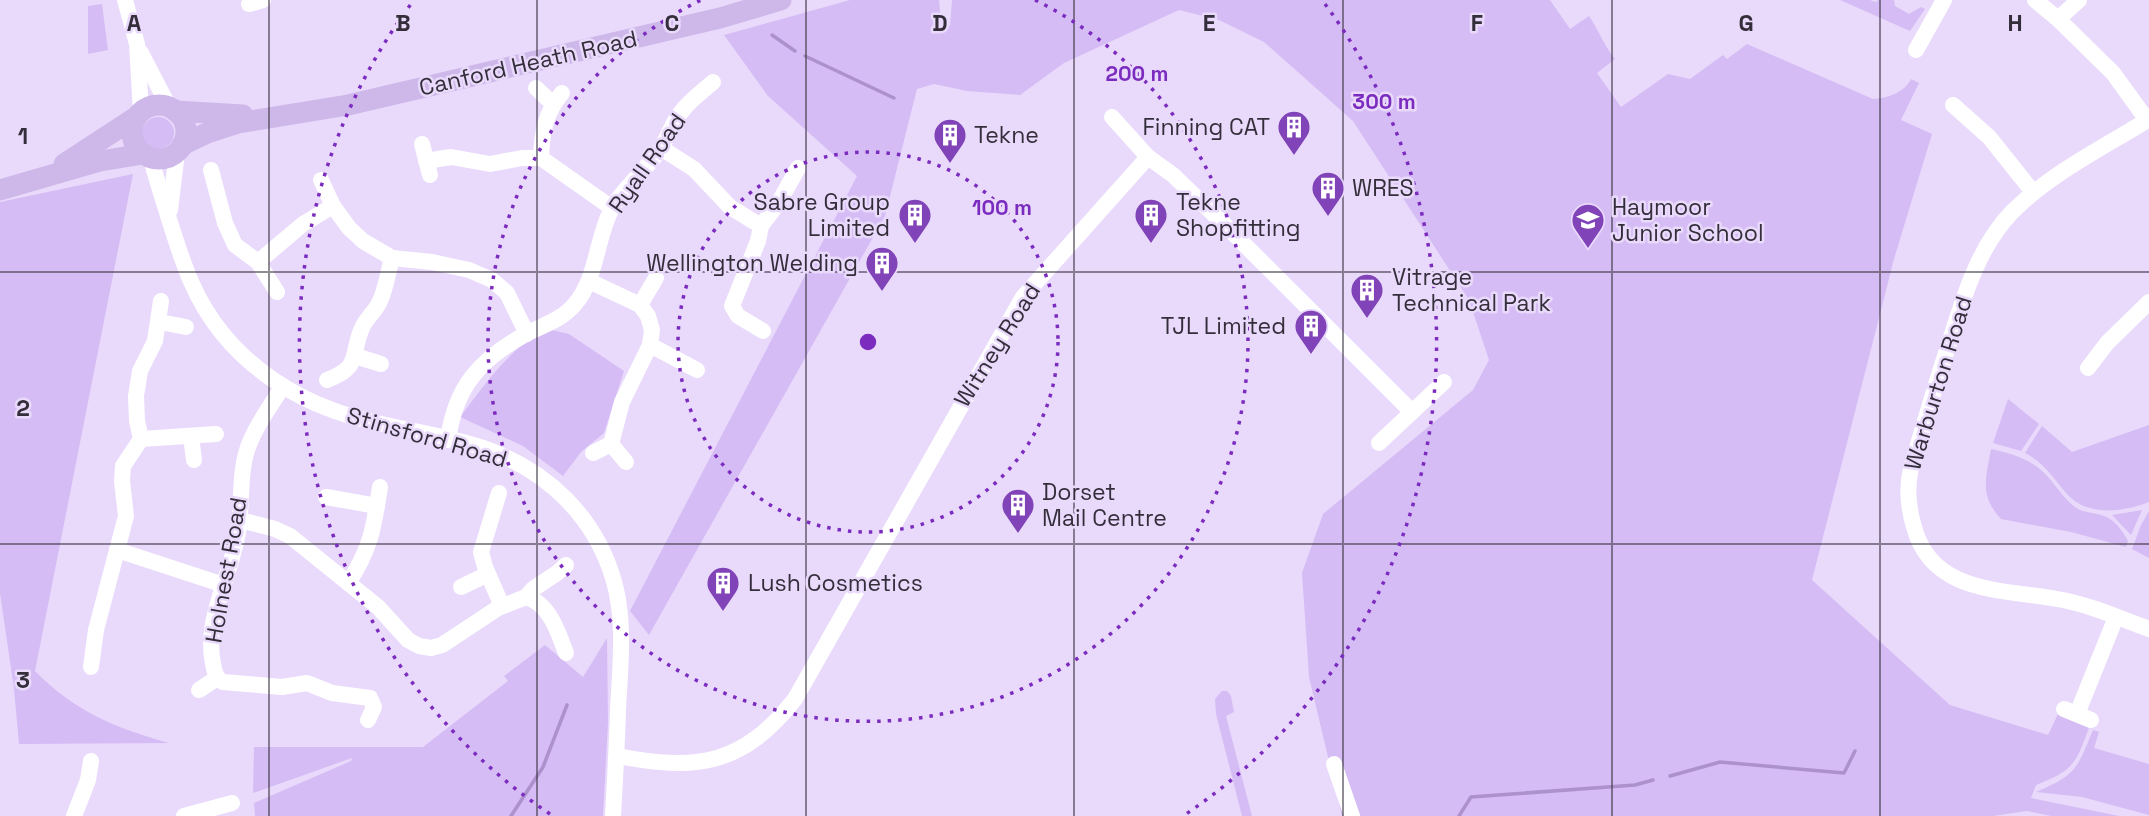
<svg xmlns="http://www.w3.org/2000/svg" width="2149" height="816" font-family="'Space Grotesk',sans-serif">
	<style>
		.green { fill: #d5bcf4 }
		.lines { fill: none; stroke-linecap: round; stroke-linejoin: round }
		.stream { stroke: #ac91cd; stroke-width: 3.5 }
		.minor { stroke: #fff; stroke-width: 16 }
		.major { stroke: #ceb7e9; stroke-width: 21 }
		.grid { fill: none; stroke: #342e3b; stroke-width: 2; stroke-opacity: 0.55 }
		.ring { fill: none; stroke: #7b2cbf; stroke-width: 3.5; stroke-dasharray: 3.5 7 }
		.labels { text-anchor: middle; stroke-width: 5; stroke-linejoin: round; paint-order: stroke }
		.street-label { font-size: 23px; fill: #342e3b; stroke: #e9dafc }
		.poi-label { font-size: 23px; fill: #342e3b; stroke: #e9dafc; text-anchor: start }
		.grid-label { font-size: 23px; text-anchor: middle; font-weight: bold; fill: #342e3b; stroke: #e9dafc; stroke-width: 5; stroke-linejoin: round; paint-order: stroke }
		.centre { fill: #7b2cbf; stroke: #e9dafc; stroke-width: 3.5 }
		.ring-label { font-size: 21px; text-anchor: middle; font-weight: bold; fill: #7b2cbf; stroke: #e9dafc; stroke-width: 5; stroke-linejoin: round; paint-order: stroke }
	</style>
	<rect width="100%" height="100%" fill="#e9dafc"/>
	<g class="green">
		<path d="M850 0H939L941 21 950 26 952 0H1550L1570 29 1589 16C1599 31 1604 45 1615 59L1597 73 1621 107 1668 74 1690 79 1723 55 1727 59 1747 44 1873 99C1887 98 1904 93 1911 79L1919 83 1901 120 1932 134 1894 259 1812 580 1950 705 2048 735 2059 712 2090 725C2076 763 2075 770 2036 785L2031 798 2119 816H2051L2027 811 1993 816H1342L1309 677 1302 573 1323 514 1473 390 1489 360 1469 300 1353 121 1264 42 1219 20 1179 10 1064 63 1020 95 967 91 934 84 917 89 885 216 649 635 630 611 857 176 768 96 724 35Z"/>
		<polygon points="1840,0 1870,0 1876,2 1878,0 1894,0 1895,6 1909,14 1921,7 1925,9 1910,31"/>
		<polygon points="102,4 108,50 88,54 88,6"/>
		<circle cx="158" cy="133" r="16"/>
		<path d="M133 174 35 671C75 712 116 728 169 743L19 744 14 689 0 593V202Z"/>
		<path d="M547 329 569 334 624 371 604 433 581 452 563 476 523 446 460 417C486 383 508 349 547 329Z"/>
		<polygon points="2008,399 2039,424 2021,451 1993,443"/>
		<path d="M2149 425V502C2124 512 2087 517 2067 494 2054 479 2044 462 2025 453L2042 426 2072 452Z"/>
		<path d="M1991 449C2013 454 2034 460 2049 478 2058 488 2064 499 2075 507 2083 513 2091 512 2101 515 2114 518 2122 530 2128 541L2126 547 2071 532 2001 519C1979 495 1986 478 1991 449Z"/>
		<polygon points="2142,510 2131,535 2112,515"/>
		<polygon points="2149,511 2149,558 2132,549 2141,525"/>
		<polygon points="607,638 608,723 603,816 255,816 254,803 351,761 352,758 253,793 254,747 423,747 508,681 504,676 545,645 583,677"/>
		<polygon points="1222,691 1227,691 1231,696 1234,712 1226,716 1252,816 1242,816 1216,714 1215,699"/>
		<path d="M2093 730 2099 732 2094 748 2149 764V815L2082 797 2036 792C2076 775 2077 769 2093 730Z"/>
	</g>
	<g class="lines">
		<g class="stream">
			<polyline points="772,35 795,51"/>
			<polyline points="805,56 894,98"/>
			<polyline points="1670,776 1720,762 1844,773 1855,751"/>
			<polyline points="511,816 543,767 567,705"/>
			<polyline points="1459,816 1471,797 1635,785 1653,780"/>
		</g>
		<g class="minor">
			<polyline points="125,0 137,44 141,112"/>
			<polyline points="2035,0 2058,19"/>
			<polyline points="2079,0 2058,19 2113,73 2147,120"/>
			<polyline points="249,4 263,0"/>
			<polyline points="1916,50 1944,0"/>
			<polyline points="141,53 169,107"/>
			<polyline points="536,88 553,104"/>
			<polyline points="1953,105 1989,137 2033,192"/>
			<polyline points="1112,117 1148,157"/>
			<path d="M2149 119C2103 148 2051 173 2012 212 1975 250 1961 307 1945 356 1933 393 1922 431 1911 468 1906 489 1908 507 1914 527 1932 594 2002 589 2057 599 2088 604 2119 618 2149 629"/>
			<polyline points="422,144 430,175"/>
			<polyline points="661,148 694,169 730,207 761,226 758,241 732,306 738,316 763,331"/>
			<path d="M151 158C156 179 163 199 169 219 183 263 193 297 222 333 251 369 292 396 335 411 384 429 439 432 489 450 549 473 594 516 613 578 626 620 620 667 618 710 617 745 615 781 613 816"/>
			<path d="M541 158C542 132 545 113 562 93"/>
			<polyline points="426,161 451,157 490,164 522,158 541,158 612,208"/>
			<polyline points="211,170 225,223 235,245 258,262 277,292"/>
			<polyline points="321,180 333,206 349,228 363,241 392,258 432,262 469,270 492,280 507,293 527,334"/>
			<polyline points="170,210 177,152"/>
			<polyline points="761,226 779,202 798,168"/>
			<polyline points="258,262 303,224 333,206"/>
			<polyline points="589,281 640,305 648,316 652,330 650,345 622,402 611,444 626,462"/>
			<polyline points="640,305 656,278"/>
			<polyline points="160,322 186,327"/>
			<polyline points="650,345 697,370"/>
			<polyline points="355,356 381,364"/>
			<polyline points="2088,368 2107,343 2149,302"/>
			<path d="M327 380C362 367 350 355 362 328 366 318 376 311 380 301 386 288 388 272 392 258"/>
			<path d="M283 386C272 404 258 422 250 442 238 470 243 503 238 532 230 582 198 627 217 678L223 682 282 687 307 683 332 693 370 698 374 707 368 720"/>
			<polyline points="191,436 194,460"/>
			<polyline points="141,439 216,434"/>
			<path d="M448 440C455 387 480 359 526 334 543 325 562 320 575 304 597 278 596 240 611 210 623 187 647 170 661 148 669 136 672 122 682 111 690 100 703 91 713 82"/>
			<polyline points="1379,443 1444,382"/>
			<polyline points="593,453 611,444"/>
			<polyline points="499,493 481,552 485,567 502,606"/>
			<polyline points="326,497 377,506"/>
			<polyline points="240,520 275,529 290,536 378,607 408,640 419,646 431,648 442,645 498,608 526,597 533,589 557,573 566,565"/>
			<polyline points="117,550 224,585"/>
			<path d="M348 583C371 549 374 526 380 487"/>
			<polyline points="461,587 488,574"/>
			<path d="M526 597C550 604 558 632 566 653"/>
			<polyline points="91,667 96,630 126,516 122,481 123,466 141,439 137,421 136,396 140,371 155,341 161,301"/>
			<polyline points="199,690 217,678"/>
			<polyline points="2064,709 2091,720"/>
			<polyline points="2077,714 2116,617"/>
			<path d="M617 756C697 771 742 766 795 699L1023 297 1148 157 1173 175 1229 229 1412 412"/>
			<polyline points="1334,764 1352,816"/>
			<polyline points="74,816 88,780 91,761"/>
			<polyline points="184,816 232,803"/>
		</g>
		<g class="major">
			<circle cx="159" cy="132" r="27"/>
			<polyline points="175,111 243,115"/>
			<polyline points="182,145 207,133 238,123 348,105 720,18 781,0"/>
			<polyline points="64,164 136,117"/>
			<polyline points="0,190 100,161 143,154"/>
		</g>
	</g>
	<path class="grid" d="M269 0V816M537 0V816M806 0V816M1074 0V816M1343 0V816M1612 0V816M1880 0V816M0 272H2149M0 544H2149"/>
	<g class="ring">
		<circle cx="868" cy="342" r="190"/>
		<path d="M1035 0A380 380 0 1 1 701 0"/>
		<path d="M550 814A569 569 0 0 1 411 4M1325 4A569 569 0 0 1 1186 814"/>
	</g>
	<defs>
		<symbol id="building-pin" viewBox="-11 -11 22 30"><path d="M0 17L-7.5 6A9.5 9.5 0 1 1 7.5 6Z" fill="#8043b8" stroke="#e9dafc"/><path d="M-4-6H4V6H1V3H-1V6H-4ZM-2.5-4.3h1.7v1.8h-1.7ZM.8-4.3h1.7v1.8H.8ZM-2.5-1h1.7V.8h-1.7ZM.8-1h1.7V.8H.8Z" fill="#fff"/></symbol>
		<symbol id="school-pin" viewBox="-11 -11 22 30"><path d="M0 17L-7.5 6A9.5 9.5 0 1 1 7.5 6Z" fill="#8043b8" stroke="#e9dafc"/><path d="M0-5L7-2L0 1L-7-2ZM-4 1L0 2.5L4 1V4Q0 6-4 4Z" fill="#fff"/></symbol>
	</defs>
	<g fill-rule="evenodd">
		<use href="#building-pin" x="1275" y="108" width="38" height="52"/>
		<use href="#building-pin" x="931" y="116" width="38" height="52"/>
		<use href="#building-pin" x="1309" y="169" width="38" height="52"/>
		<use href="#building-pin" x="896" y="196" width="38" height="52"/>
		<use href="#building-pin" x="1132" y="196" width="38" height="52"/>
		<use href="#school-pin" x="1569" y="201" width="38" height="52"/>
		<use href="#building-pin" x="863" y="244" width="38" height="52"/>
		<use href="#building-pin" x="1348" y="271" width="38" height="52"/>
		<use href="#building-pin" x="1292" y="307" width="38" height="52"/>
		<use href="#building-pin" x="999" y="486" width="38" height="52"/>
		<use href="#building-pin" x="704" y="564" width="38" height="52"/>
	</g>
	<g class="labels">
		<g class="street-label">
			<text transform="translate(528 63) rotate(-13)" y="8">Canford Heath Road</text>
			<text transform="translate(647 163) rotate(-55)" y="8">Ryall Road</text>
			<text transform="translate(997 345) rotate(-58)" y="8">Witney Road</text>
			<text transform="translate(1938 383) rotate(-73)" y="8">Warburton Road</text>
			<text transform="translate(427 437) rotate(16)" y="8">Stinsford Road</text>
			<text transform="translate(226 570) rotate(-80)" y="8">Holnest Road</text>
		</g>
		<g class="poi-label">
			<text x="1270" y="135" text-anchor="end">Finning CAT</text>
			<text x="974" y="143">Tekne</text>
			<text x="1352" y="196">WRES</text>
			<text x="890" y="210" text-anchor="end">Sabre Group<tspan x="890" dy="26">Limited</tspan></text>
			<text x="1176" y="210">Tekne<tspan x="1176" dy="26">Shopfitting</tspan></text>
			<text x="1612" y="215">Haymoor<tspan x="1612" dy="26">Junior School</tspan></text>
			<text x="858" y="271" text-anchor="end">Wellington Welding</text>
			<text x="1392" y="285">Vitrage<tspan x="1392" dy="26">Technical Park</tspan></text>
			<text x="1286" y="334" text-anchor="end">TJL Limited</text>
			<text x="1042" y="500">Dorset<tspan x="1042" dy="26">Mail Centre</tspan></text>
			<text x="748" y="591">Lush Cosmetics</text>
		</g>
	</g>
	<g class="grid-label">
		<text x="134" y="31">A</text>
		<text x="403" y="31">B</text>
		<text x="672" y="31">C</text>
		<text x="940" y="31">D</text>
		<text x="1209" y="31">E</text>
		<text x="1477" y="31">F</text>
		<text x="1746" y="31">G</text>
		<text x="2015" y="31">H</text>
		<text x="23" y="144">1</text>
		<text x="23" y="416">2</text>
		<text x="23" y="688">3</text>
	</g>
	<circle cx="868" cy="342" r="10" class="centre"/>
	<g class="ring-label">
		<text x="1137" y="81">200 m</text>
		<text x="1384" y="109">300 m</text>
		<text x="1002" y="215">100 m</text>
	</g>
</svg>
